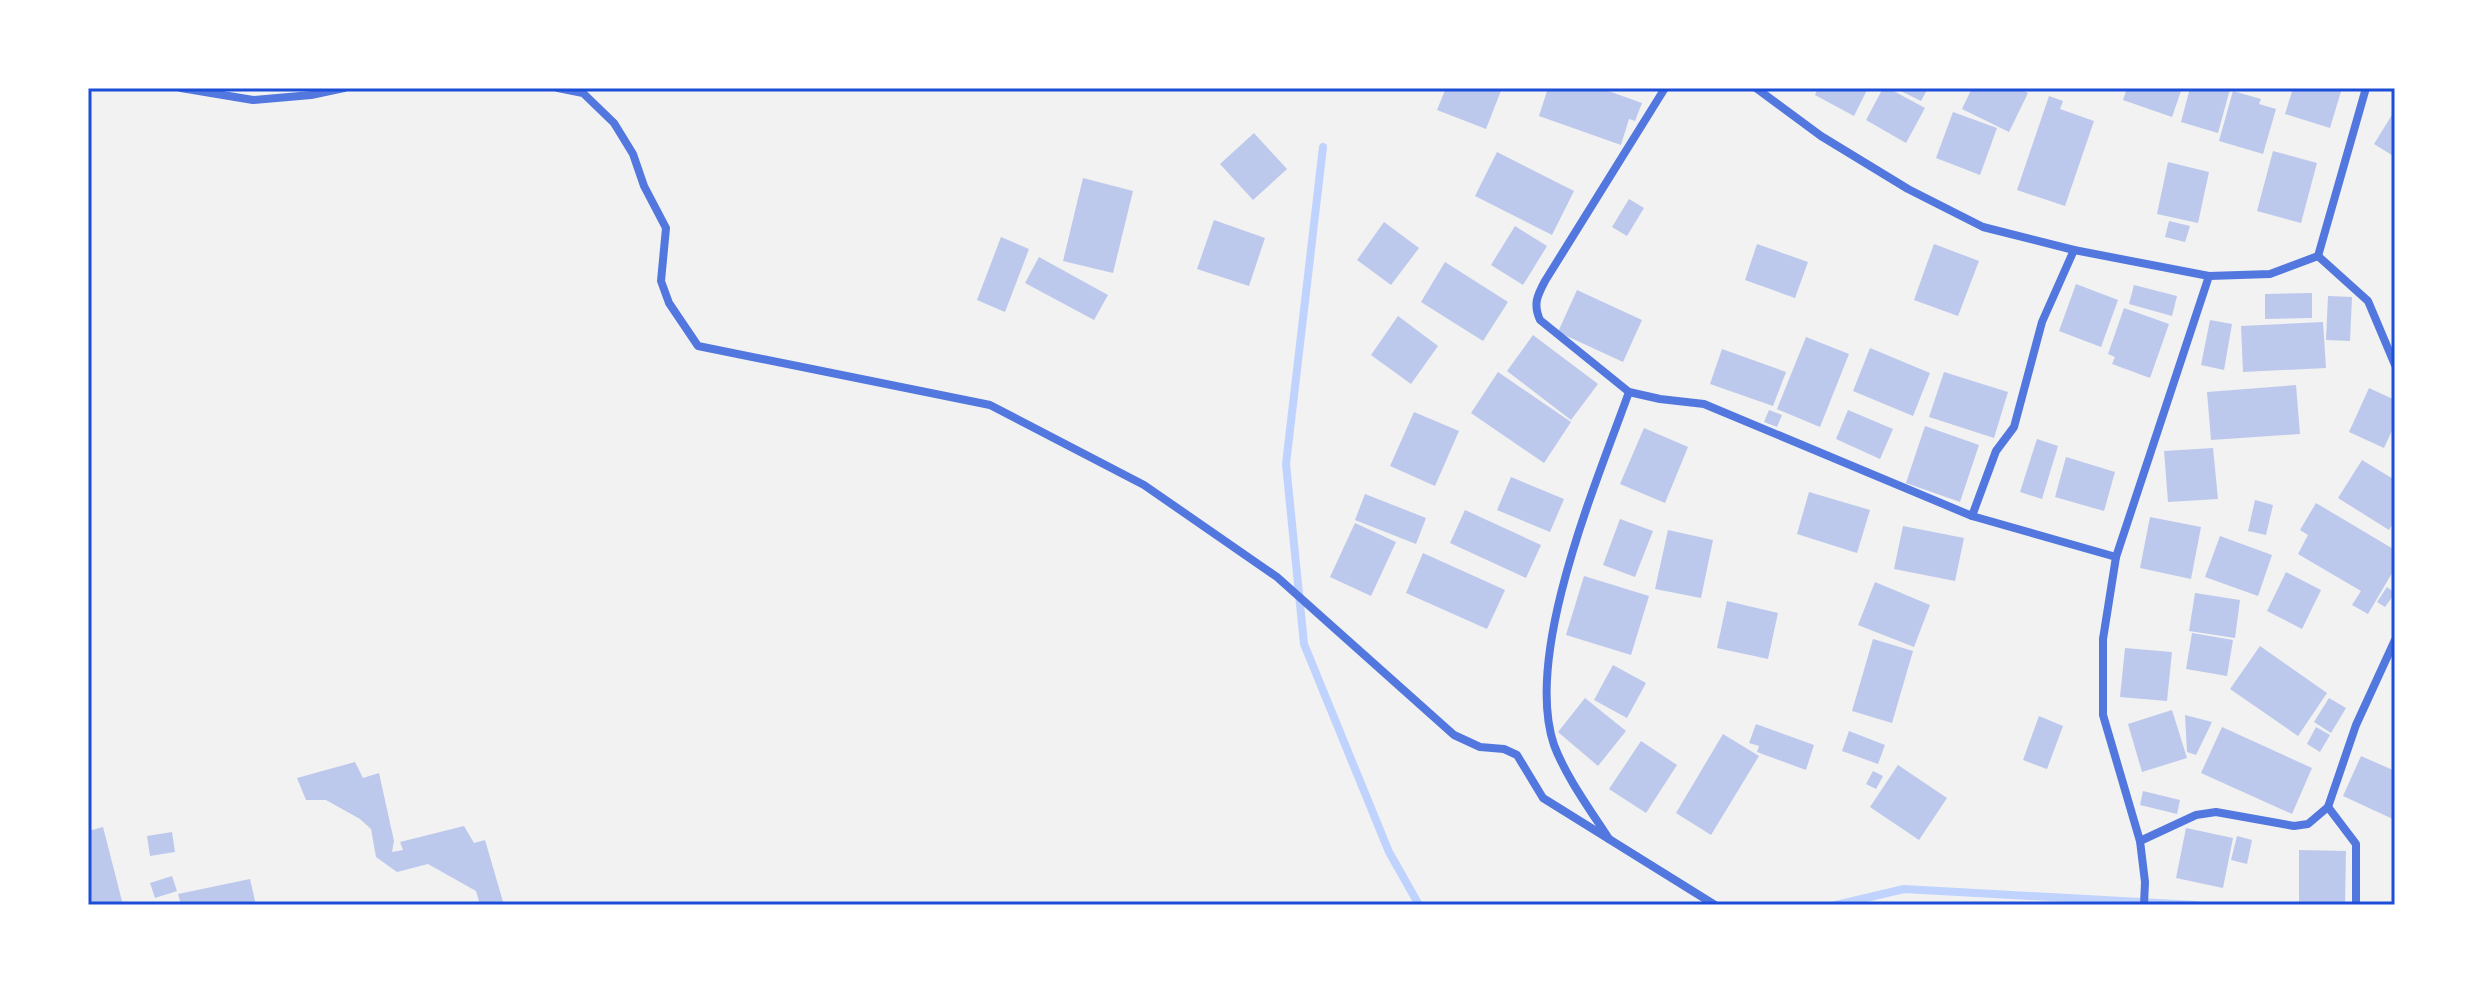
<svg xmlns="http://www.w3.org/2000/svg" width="2483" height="993" font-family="'Noto Sans',sans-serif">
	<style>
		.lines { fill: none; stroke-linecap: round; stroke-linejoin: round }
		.stream { stroke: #bfd3fe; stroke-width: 8 }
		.building { fill: #bdc9ec }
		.minor { stroke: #5277de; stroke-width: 8 }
		.neatline { fill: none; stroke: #1d4ed8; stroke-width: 3 }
	</style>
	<rect width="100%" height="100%" fill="#f2f2f2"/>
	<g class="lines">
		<g class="stream">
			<polyline points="1323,147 1286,464 1304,644 1389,852 1419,905"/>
			<polyline points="1836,905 1904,889 2195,905"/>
		</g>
	</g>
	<g class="building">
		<polygon points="1446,88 1502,88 1486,129 1437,110"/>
		<polygon points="1548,88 1600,88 1642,103 1635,121 1629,119 1621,145 1539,116"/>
		<polygon points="1818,88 1868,88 1854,116 1815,95"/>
		<polygon points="1883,88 1888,88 1925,108 1906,143 1866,120"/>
		<polygon points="1895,88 1928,88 1921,101"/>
		<polygon points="1972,88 2019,88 2028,93 2009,132 1962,109"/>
		<polygon points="2127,88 2182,88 2172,117 2123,100"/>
		<polygon points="2190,88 2230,89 2218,133 2181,122"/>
		<polygon points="2293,88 2342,88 2330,128 2285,114"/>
		<polygon points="2233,91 2261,99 2259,104 2276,109 2263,154 2219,141"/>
		<polygon points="2049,96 2063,101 2060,109 2094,121 2065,206 2017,190"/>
		<polygon points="2395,110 2395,157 2374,144"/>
		<polygon points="1953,112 1997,128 1980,175 1936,158"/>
		<polygon points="1254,133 1287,169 1253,200 1220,164"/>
		<polygon points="2273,151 2317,163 2301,223 2257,211"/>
		<polygon points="1497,152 1574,191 1552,235 1475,196"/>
		<polygon points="2168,162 2209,172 2198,223 2157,214"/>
		<polygon points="1083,178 1133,191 1113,273 1063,261"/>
		<polygon points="1629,199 1644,208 1627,236 1612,227"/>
		<polygon points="1214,220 1265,238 1249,286 1197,269"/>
		<polygon points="2169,221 2190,226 2185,242 2165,237"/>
		<polygon points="1384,222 1419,248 1391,285 1357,260"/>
		<polygon points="1515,226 1547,246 1523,285 1491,265"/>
		<polygon points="1001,237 1029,249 1005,312 977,300"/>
		<polygon points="1757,244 1808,262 1795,298 1745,280"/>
		<polygon points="1934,244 1979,261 1958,316 1914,300"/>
		<polygon points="1039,257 1108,295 1094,320 1025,283"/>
		<polygon points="1445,262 1508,302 1483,341 1421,302"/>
		<polygon points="2076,284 2118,300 2101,347 2059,331"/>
		<polygon points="2134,285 2177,296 2172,316 2129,304"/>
		<polygon points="1577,290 1642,320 1623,362 1558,332"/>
		<polygon points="2312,293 2312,318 2265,319 2265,294"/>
		<polygon points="2328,296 2352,297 2350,341 2326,340"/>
		<polygon points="2124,308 2169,324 2150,378 2112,364 2115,357 2108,354"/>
		<polygon points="1398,316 1438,346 1411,384 1371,355"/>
		<polygon points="2210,320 2232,324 2224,370 2201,365"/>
		<polygon points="2323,322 2326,368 2243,372 2241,326"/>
		<polygon points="1533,335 1598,384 1571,420 1507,371"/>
		<polygon points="1806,337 1849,354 1820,427 1777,409"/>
		<polygon points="1870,348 1930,373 1913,416 1853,391"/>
		<polygon points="1722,349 1786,372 1773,406 1710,384"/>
		<polygon points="1498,372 1571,422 1544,463 1471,413"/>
		<polygon points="1944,372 2008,392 1994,438 1929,417"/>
		<polygon points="2296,385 2300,434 2211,440 2207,392"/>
		<polygon points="2369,388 2395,400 2395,424 2384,448 2349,432"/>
		<polygon points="1769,410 1782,415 1777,427 1764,422"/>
		<polygon points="1848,410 1893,429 1880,459 1836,439"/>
		<polygon points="1414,412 1459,431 1435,486 1390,466"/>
		<polygon points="1925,426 1979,445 1960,502 1906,483"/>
		<polygon points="1644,428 1688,447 1665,503 1620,484"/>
		<polygon points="2037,439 2058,446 2042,499 2020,492"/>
		<polygon points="2213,448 2218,499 2168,502 2164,451"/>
		<polygon points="2066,457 2115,472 2104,511 2055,497"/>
		<polygon points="2362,460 2395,480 2395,520 2389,530 2338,498"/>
		<polygon points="1511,477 1564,499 1550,532 1497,510"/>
		<polygon points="1809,492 1870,510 1857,553 1797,534"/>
		<polygon points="1365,494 1426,518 1416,544 1355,520"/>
		<polygon points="2255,500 2273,505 2266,535 2248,531"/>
		<polygon points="2316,503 2395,550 2395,568 2368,614 2352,605 2361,591 2298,554 2308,535 2300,530"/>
		<polygon points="1465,510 1541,545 1526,578 1450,543"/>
		<polygon points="2150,517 2201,527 2191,579 2140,568"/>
		<polygon points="1620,519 1653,531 1635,577 1603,565"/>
		<polygon points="1355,523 1396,542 1371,596 1330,577"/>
		<polygon points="1903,526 1964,538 1955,581 1894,569"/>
		<polygon points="1668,530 1713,540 1701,598 1655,589"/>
		<polygon points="2220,536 2272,555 2258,596 2205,577"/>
		<polygon points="1423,553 1505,590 1487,629 1406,593"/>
		<polygon points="2286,572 2321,590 2302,629 2267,611"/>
		<polygon points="1584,576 1649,596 1631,655 1566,635"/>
		<polygon points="1875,582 1930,605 1914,647 1858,625"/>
		<polygon points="2387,587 2395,593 2385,607 2377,602"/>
		<polygon points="2195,593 2240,600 2235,638 2189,631"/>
		<polygon points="1727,601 1778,613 1768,659 1717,648"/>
		<polygon points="2192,633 2233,640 2227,676 2186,669"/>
		<polygon points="1873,639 1913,651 1892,723 1852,711"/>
		<polygon points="2260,646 2327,693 2298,736 2230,689"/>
		<polygon points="2125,648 2172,652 2167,701 2120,697"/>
		<polygon points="1613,665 1646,683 1627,718 1594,700"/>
		<polygon points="1585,698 1626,731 1598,766 1558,732"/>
		<polygon points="2329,698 2346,708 2331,733 2314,722"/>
		<polygon points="2172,710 2187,758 2142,772 2128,724"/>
		<polygon points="2185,715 2212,722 2196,755 2187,752"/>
		<polygon points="2039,716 2063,726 2047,769 2023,760"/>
		<polygon points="1756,724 1814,745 1806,770 1757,752 1759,746 1749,743"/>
		<polygon points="2222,727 2312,768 2292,814 2201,773"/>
		<polygon points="2316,727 2330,735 2320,752 2307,744"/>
		<polygon points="1849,731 1885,745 1878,764 1842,751"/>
		<polygon points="1723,734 1759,756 1711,835 1676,813"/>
		<polygon points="1641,741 1677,765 1646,813 1609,789"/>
		<polygon points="2361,756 2395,771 2395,820 2343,796"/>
		<polygon points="355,762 363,778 379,773 394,841 392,852 403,850 400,842 464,826 474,843 485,840 504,905 480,905 476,891 428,864 397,872 376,857 371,829 360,819 326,800 306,800 297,778"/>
		<polygon points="1898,765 1947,798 1919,840 1870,807"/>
		<polygon points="1873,771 1883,776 1876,789 1866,784"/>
		<polygon points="2143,791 2180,800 2177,814 2140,805"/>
		<polygon points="103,827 123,905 88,905 88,831"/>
		<polygon points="2186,828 2233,838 2223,888 2176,878"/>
		<polygon points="172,832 175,852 150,856 147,836"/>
		<polygon points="2237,836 2252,840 2247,864 2231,860"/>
		<polygon points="2299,850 2346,851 2345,905 2299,905"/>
		<polygon points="172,876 177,891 155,898 150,883"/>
		<polygon points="250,879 256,905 181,905 178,894"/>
	</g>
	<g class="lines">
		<g class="minor">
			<polyline points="181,88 253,100 311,95 344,88"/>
			<polyline points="558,88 583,93 614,123 633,154 644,186 666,228 661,281 669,303 698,346 990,405 1144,485 1277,577 1454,735 1480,747 1504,749 1517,755 1543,798 1715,905"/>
			<path d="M1665 88 1545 281C1537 296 1533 304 1540 320L1629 392 1660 399 1704 404 1972 516 2116 557"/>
			<polyline points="1756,88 1821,136 1908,189 1983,227 2074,250 2209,276 2270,274 2318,256"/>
			<polyline points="2318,256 2366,88"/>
			<polyline points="2318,256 2368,301 2395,365"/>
			<polyline points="1972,516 1996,451 2014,427 2042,322 2074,250"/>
			<polyline points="2328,807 2356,844 2356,905"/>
			<path d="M1609 839C1591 811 1566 777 1554 745 1523 654 1597 481 1629 392"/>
			<polyline points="2140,841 2196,815 2216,812 2294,826 2308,824 2328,807 2356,725 2395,640"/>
			<polyline points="2144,905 2145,882 2140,841 2103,715 2103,639 2116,557 2209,276"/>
		</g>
	</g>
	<rect width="2483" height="993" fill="none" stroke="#ffffff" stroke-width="180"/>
	<rect x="90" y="90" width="2303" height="813" class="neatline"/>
</svg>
